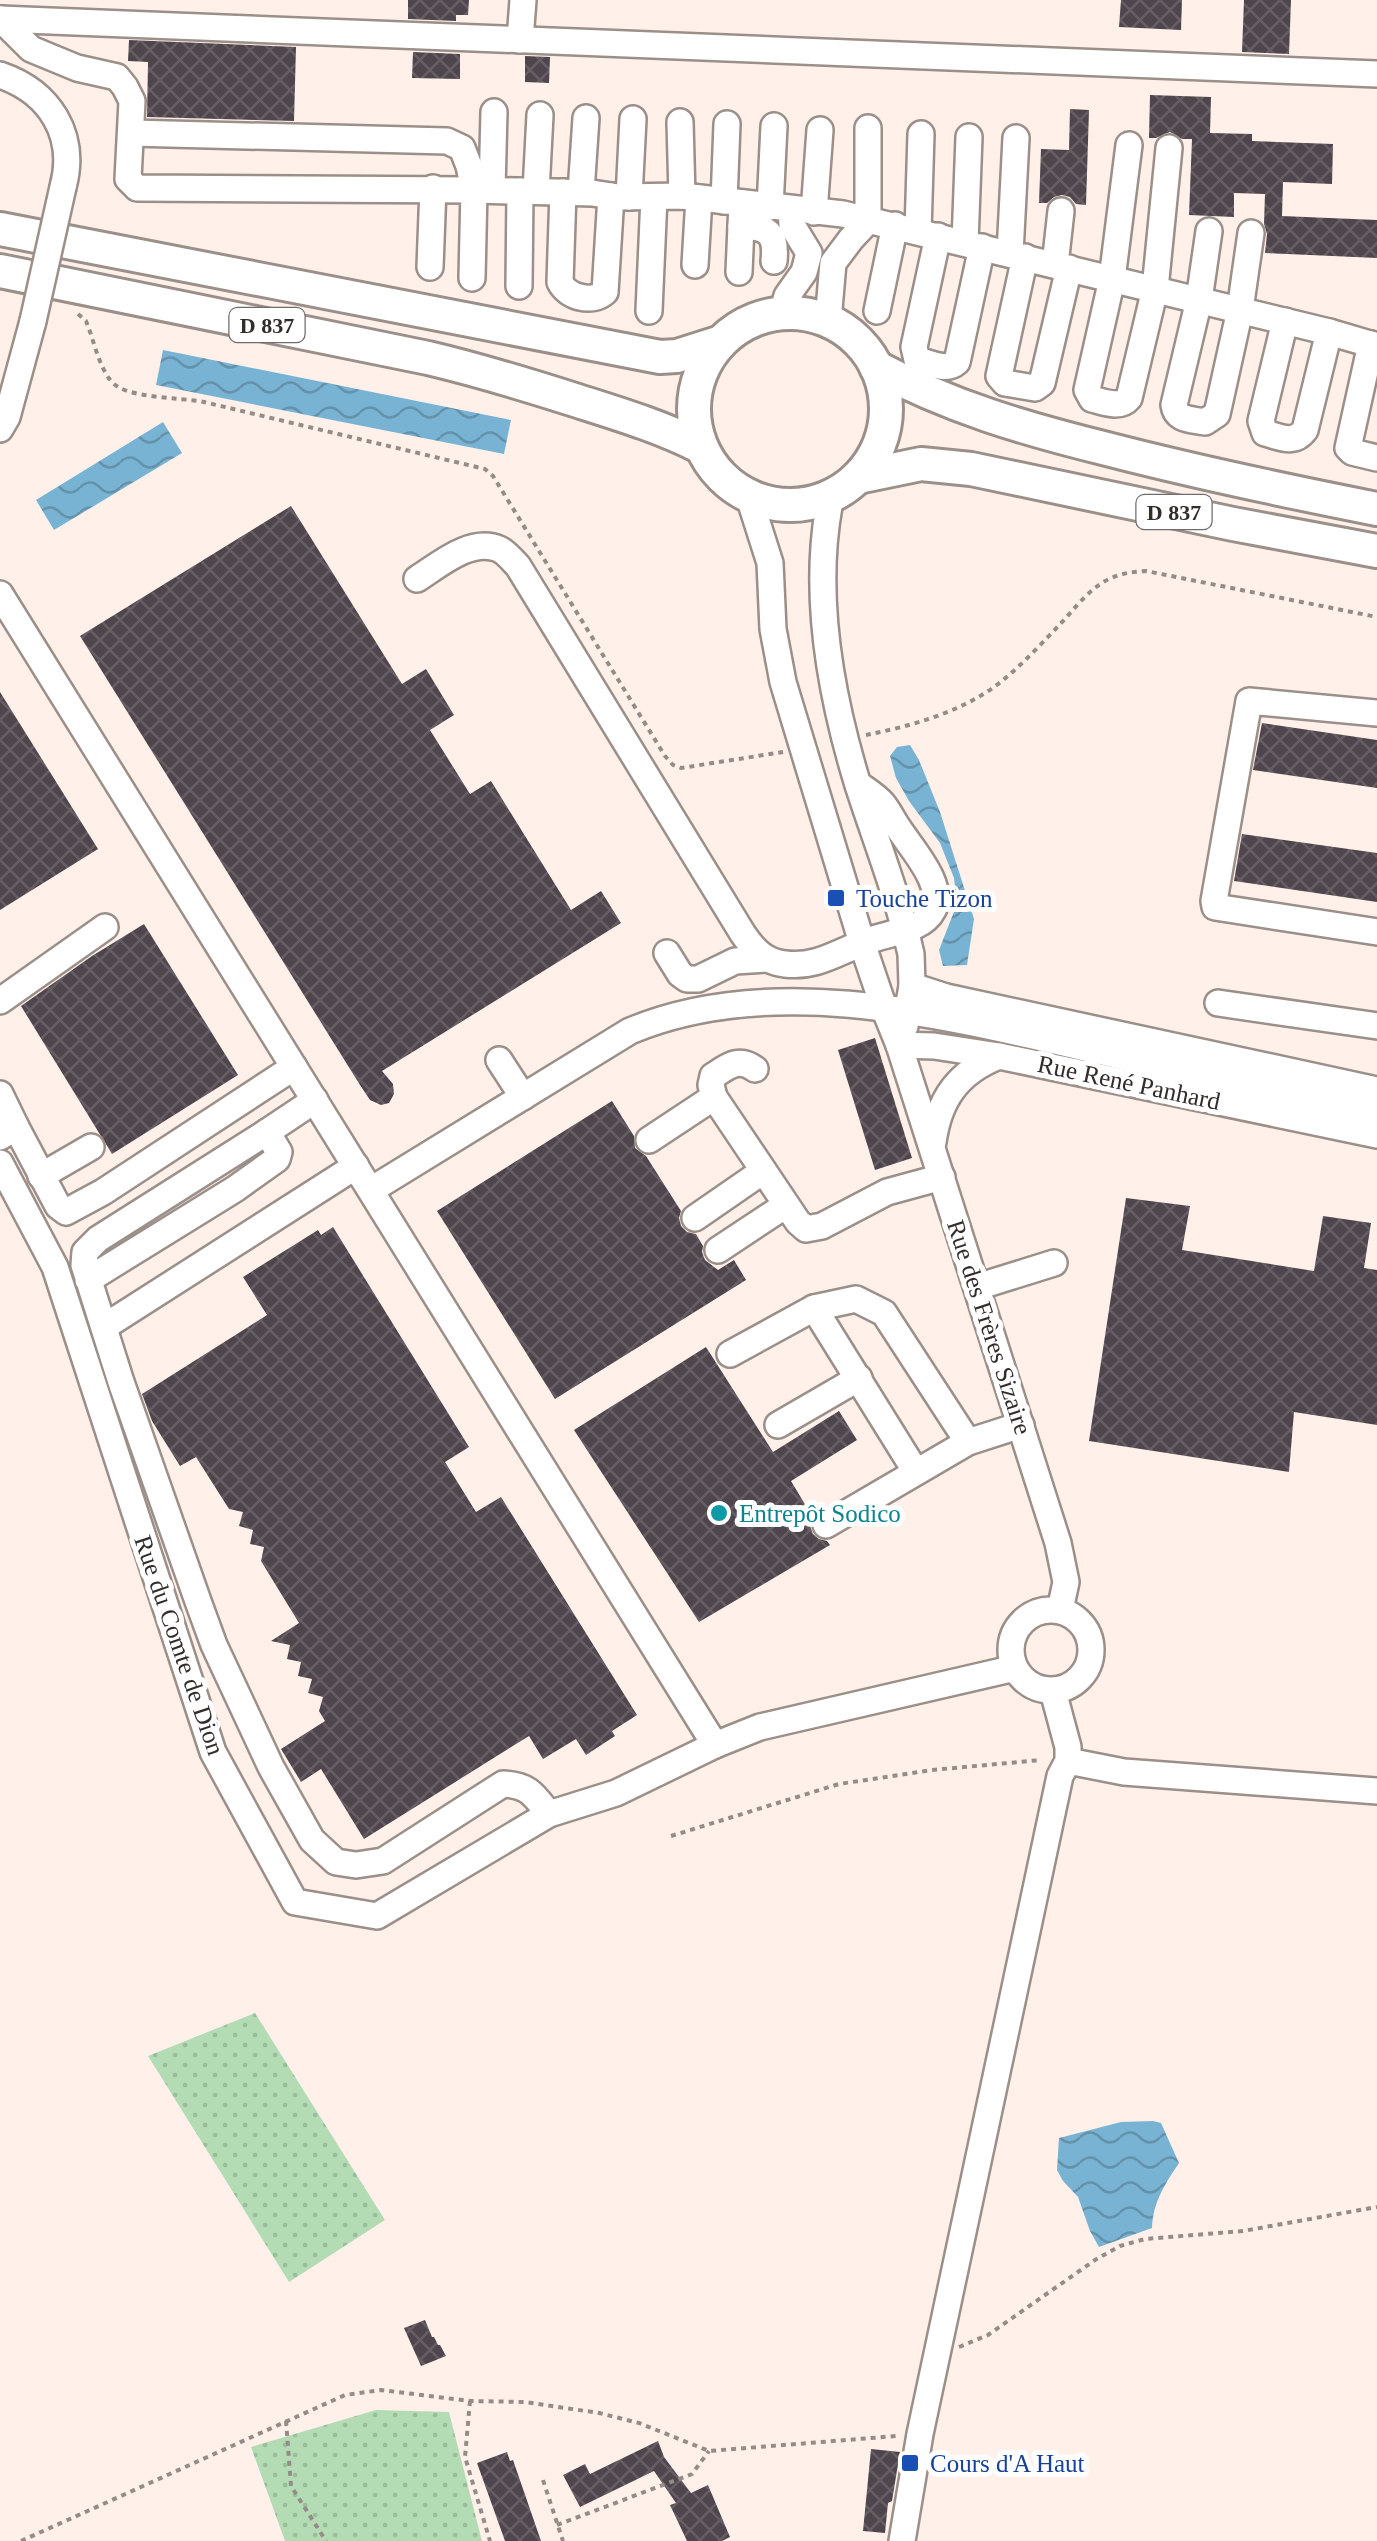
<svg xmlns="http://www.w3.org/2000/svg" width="1377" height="2541" font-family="'Times New Roman',serif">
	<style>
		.grass { fill: url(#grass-dots) }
		.water { fill: url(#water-waves) }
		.building { fill: url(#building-cross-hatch) }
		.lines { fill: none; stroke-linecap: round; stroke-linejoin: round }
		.minor-casing { stroke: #9b8f89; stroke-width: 30 }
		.major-casing { stroke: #9b8f89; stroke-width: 38 }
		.path { stroke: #958c87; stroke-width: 4; stroke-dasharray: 5 5; stroke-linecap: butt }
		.minor { stroke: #fff; stroke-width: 25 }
		.major { stroke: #fff; stroke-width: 32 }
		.minor-bridge-casing { stroke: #9b8f89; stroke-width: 30; stroke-linecap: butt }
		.minor-bridge { stroke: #fff; stroke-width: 25 }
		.transit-dot { fill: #1a4fb4; stroke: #fff; stroke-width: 4 }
		.culture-dot { fill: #0f9aa8; stroke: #fff; stroke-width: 4 }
		.labels { text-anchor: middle; stroke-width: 10; stroke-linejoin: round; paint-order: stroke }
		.shield { fill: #fff; stroke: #706c6a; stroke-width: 2.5 }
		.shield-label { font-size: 22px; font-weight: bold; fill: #322d2a }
		.transit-label { font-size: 25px; fill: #164399; stroke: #fff; text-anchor: start }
		.street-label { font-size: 25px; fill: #322d2a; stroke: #fff }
		.culture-label { font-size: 25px; fill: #0d838f; stroke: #fff; text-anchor: start }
	</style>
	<defs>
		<pattern id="grass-dots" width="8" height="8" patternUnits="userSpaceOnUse" patternTransform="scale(2.5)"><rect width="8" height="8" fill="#b3dcb5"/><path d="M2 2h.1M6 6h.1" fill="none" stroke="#9abd9c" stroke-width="1.8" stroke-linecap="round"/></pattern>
		<pattern id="water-waves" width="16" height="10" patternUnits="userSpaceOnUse" patternTransform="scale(2.5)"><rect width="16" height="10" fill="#79b3d3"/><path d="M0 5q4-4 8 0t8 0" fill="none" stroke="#6492ab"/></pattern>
		<pattern id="building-cross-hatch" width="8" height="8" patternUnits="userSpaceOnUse" patternTransform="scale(2.5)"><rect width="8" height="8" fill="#4f454c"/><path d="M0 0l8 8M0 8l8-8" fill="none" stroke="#665e63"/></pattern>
	</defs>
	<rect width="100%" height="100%" fill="#fff1ea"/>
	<g class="grass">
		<polygon points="255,2013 385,2220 289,2282 148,2056"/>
		<polygon points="376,2410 449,2412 482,2541 285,2541 251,2447"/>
	</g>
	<g class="water">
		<polygon points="163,350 511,420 504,454 156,385"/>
		<polygon points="163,422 182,453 54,530 36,500"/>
		<polygon points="910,745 919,760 940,812 974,919 967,965 943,966 939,950 957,904 954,878 940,843 909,801 896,778 890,756 897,747"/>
		<path d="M1153 2121 1161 2123 1179 2163C1165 2184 1153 2202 1152 2228L1099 2247 1090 2231 1078 2197 1063 2181 1057 2170 1059 2138 1121 2122Z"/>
	</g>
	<g class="building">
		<polygon points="408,0 469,0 468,15 456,15 456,21 408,19"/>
		<polygon points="1121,0 1182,0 1181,30 1119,27"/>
		<polygon points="1244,0 1291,0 1289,54 1242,52"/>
		<polygon points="129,40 296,47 294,121 147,117 148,62 128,61"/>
		<polygon points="413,52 460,54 460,79 412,78"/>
		<polygon points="525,56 550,57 549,83 525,82"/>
		<polygon points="1150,95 1211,97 1210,133 1252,134 1252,141 1333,144 1332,184 1283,182 1282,216 1377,220 1377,258 1265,253 1267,234 1264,224 1265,194 1234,193 1234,217 1189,215 1192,139 1182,139 1170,132 1156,138 1149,138"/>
		<polygon points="1070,109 1089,110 1086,205 1076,204 1070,197 1062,195 1054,197 1047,203 1039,203 1041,149 1069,150"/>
		<polygon points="291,506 402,684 426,669 454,715 430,730 470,794 491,781 571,910 601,891 621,923 382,1071 393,1084 394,1094 389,1103 381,1105 370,1100 360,1085 80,636"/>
		<polygon points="0,692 98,849 0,910"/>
		<polygon points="1262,723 1377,740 1377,788 1253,770"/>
		<polygon points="1242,834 1377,853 1377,902 1234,881"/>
		<polygon points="144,924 238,1075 112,1154 21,1006 92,956"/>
		<polygon points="875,1038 912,1158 875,1170 838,1050"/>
		<polygon points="612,1101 634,1136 635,1148 646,1156 681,1211 679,1218 681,1226 687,1232 696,1234 703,1246 702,1252 705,1260 718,1270 734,1260 746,1280 555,1399 437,1211"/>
		<polygon points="1126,1198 1190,1206 1182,1250 1314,1271 1323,1216 1371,1223 1364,1268 1377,1270 1377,1425 1294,1412 1289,1472 1089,1441"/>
		<polygon points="333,1227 469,1447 445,1462 476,1512 501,1497 637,1715 612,1731 615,1736 586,1755 576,1739 543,1759 529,1736 364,1839 321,1769 301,1782 281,1749 325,1721 319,1711 323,1697 308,1693 312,1679 298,1676 301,1662 287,1659 290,1645 271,1641 299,1623 261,1561 264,1547 250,1544 253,1530 239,1526 243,1512 229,1509 196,1457 180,1466 152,1421 142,1394 267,1315 243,1277 318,1230 321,1235"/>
		<polygon points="706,1347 773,1452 839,1411 857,1440 791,1481 812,1516 810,1526 813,1534 819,1539 827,1541 830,1545 699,1622 574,1430"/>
		<polygon points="425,2320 432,2337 434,2337 438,2345 440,2345 446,2356 421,2366 404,2328"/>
		<polygon points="658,2441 664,2457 691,2493 708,2485 730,2537 722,2541 687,2541 670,2505 676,2503 654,2471 580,2507 563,2475 585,2464 590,2474"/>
		<polygon points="871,2449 900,2452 892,2501 888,2503 885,2533 863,2531"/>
		<polygon points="507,2452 510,2461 513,2460 541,2541 505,2541 477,2463"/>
	</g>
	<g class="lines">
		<defs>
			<g id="minor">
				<polyline points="0,19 1377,74"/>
				<polyline points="1,19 31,49 77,68 117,77 125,87 132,101 128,179 137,188 474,190 472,278"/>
				<polyline points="520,40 523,0"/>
				<path d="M0 75C50 92 77 135 63 187"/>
				<polyline points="680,122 682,196"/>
				<polyline points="131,133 447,141 462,148 469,166 474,190 592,193 618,197 682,196 843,214 1329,332 1377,346"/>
				<path d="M1129 145 1112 279 1087 390 1092 399C1104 402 1120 409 1129 398L1155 289 1169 148"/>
				<polyline points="492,190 494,112"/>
				<polyline points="536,191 540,115"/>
				<path d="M563 192 560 282C567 297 592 304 605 292L611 196"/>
				<polyline points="581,192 586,118"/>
				<polyline points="629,197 633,119"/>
				<polyline points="724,201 727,124"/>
				<polyline points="770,207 774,126"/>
				<polyline points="814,212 820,130"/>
				<path d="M741 226C767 227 777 232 774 261"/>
				<polyline points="918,231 921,134"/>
				<path d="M1209 231 1199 300 1174 405C1176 421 1192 419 1205 422L1217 414 1240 310 1251 233"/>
				<path d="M938 236 914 347 917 360C931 363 946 372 957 362L982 247"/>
				<polyline points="965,242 969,137"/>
				<polyline points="1010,253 1016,138"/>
				<polyline points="1025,257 999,376 1005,383 1035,388 1042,383 1069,268"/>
				<polyline points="695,265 699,198"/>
				<polyline points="1055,265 1061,211"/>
				<polyline points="430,267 433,188"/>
				<polyline points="739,272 742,203"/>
				<polyline points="519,286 520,191"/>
				<polyline points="649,311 654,197"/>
				<polyline points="877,311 895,225"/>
				<polyline points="782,313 787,296 804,272 809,253 792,225 791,209"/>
				<polyline points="828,321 833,263 851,239 868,221 868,128"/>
				<path d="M1285 321 1261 421 1265 433C1280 437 1294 445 1305 430L1329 332"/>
				<polyline points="1371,344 1348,448 1352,452 1377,458"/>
				<polyline points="0,429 7,417 33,321"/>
				<path d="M831 496C811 591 830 694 858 785 876 841 898 896 911 954L912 986 905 1026"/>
				<polyline points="749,497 770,563 773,629 783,682 862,943 884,1008 899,1045 1058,1543 1066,1582 1060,1610"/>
				<path d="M417 579C439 565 471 537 499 549 506 552 512 560 518 566L743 934C754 950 765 962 785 964 816 968 838 952 865 942 885 933 922 932 933 910 946 886 912 849 899 829 893 821 889 811 882 803 876 796 866 790 858 784"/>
				<polyline points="0,594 715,1745"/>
				<polyline points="1377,713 1249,701 1214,901 1215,907 1377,932"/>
				<polyline points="667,953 680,974 687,979 698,979 735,961 767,959"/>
				<polyline points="912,986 946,997 1377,1090"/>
				<polyline points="0,1001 105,927"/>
				<polyline points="1218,1003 1377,1026"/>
				<polyline points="899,1045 934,1046 999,1056"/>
				<polyline points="499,1060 523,1097"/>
				<path d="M755 1069C739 1057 728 1066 713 1076L711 1085 714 1097 798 1222 806 1229 822 1226 887 1192 942 1177"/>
				<polyline points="0,1094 16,1127 0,1137"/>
				<polyline points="16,1127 58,1206 66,1212 103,1192 294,1067"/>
				<polyline points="267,1132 315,1100"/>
				<polyline points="649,1140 714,1097"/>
				<path d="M933 1142C939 1099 958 1072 999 1056L1377 1135"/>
				<polyline points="0,1163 55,1267 213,1752 295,1902 377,1916 549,1814 616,1793 715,1745 760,1727 1015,1668"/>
				<polyline points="41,1176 91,1147"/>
				<path d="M371 1190 630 1031C780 968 965 1021 1116 1055 1203 1075 1290 1093 1377 1110"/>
				<polyline points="695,1218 763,1171"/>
				<polyline points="718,1250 786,1205"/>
				<path d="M88 1280 235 1189 277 1159 279 1152 267 1132 98 1239 85 1252 84 1265 121 1382 199 1604 214 1645 271 1767 312 1840 336 1862 356 1865 383 1861 503 1784C529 1785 534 1795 549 1814"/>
				<polyline points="977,1287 1054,1263"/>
				<polyline points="814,1308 916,1472"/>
				<polyline points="104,1327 356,1166"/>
				<polyline points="730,1354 814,1308 856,1299 884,1313 968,1442"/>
				<polyline points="778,1425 859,1378"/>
				<polyline points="826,1525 968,1442 1021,1425"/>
				<circle cx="1051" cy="1650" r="40"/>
				<polyline points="1068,1761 1124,1772 1377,1791"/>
				<polyline points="902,2541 920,2434 1060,1776 1068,1761 1068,1747 1053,1691"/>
			</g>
			<g id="major">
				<polyline points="0,229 660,357 677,356 721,342"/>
				<path d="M0 271 428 358C479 370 528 385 578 401 619 414 662 427 701 447"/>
				<circle cx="790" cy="409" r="96"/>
				<path d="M876 367C950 407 1026 429 1107 449 1196 472 1286 491 1377 509"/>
				<polyline points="858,477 921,464 971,469 1233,524 1377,551"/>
			</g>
		</defs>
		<use href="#minor" class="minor-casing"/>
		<use href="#major" class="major-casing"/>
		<g class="path">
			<path d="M78 314 86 321C94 340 98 365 111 381 125 399 180 397 204 402L485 469 493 476 665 756 673 765 681 768 783 752"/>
			<path d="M866 735C912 726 965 711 1002 681 1024 663 1044 641 1063 621 1077 606 1090 588 1109 579 1121 573 1133 572 1146 571L1377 617"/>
			<polyline points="671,1836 839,1784 932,1770 1041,1760"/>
			<polyline points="959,2347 988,2335 1095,2260 1120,2246 1145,2239 1243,2231 1377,2207"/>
			<polyline points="470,2401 465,2457 490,2541"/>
			<polyline points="286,2421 291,2486 326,2541"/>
			<polyline points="543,2480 563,2541"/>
			<polyline points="557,2525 692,2474 709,2451"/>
			<polyline points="21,2541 345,2395 381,2390 470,2401 525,2402 599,2413 639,2423 709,2451 896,2436"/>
		</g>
		<use href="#minor" class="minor"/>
		<use href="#major" class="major"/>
		<defs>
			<polyline id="minor-bridge" points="33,321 63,187"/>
		</defs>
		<use href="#minor-bridge" class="minor-bridge-casing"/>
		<use href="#minor-bridge" class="minor-bridge"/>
	</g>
	<g class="transit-dot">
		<rect x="826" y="888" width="20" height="20" rx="5"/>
		<rect x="900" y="2453" width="20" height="20" rx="5"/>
	</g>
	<circle class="culture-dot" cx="719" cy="1513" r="10"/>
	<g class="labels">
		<g class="shield">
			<rect x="229.5" y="308" width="75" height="34" rx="8"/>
			<rect x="1136.5" y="495" width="75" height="34" rx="8"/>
		</g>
		<g class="shield-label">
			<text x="267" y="333">D 837</text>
			<text x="1174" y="520">D 837</text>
		</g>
		<g class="transit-label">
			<text x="856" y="907">Touche Tizon</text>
			<text x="930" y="2472">Cours d'A Haut</text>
		</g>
		<g class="street-label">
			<text transform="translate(1129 1082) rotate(12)" y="9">Rue René Panhard</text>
			<text transform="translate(990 1327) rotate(72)" y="9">Rue des Frères Sizaire</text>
			<text transform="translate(180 1645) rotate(71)" y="9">Rue du Comte de Dion</text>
		</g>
		<g class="culture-label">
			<text x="739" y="1522">Entrepôt Sodico</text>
		</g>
	</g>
</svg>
